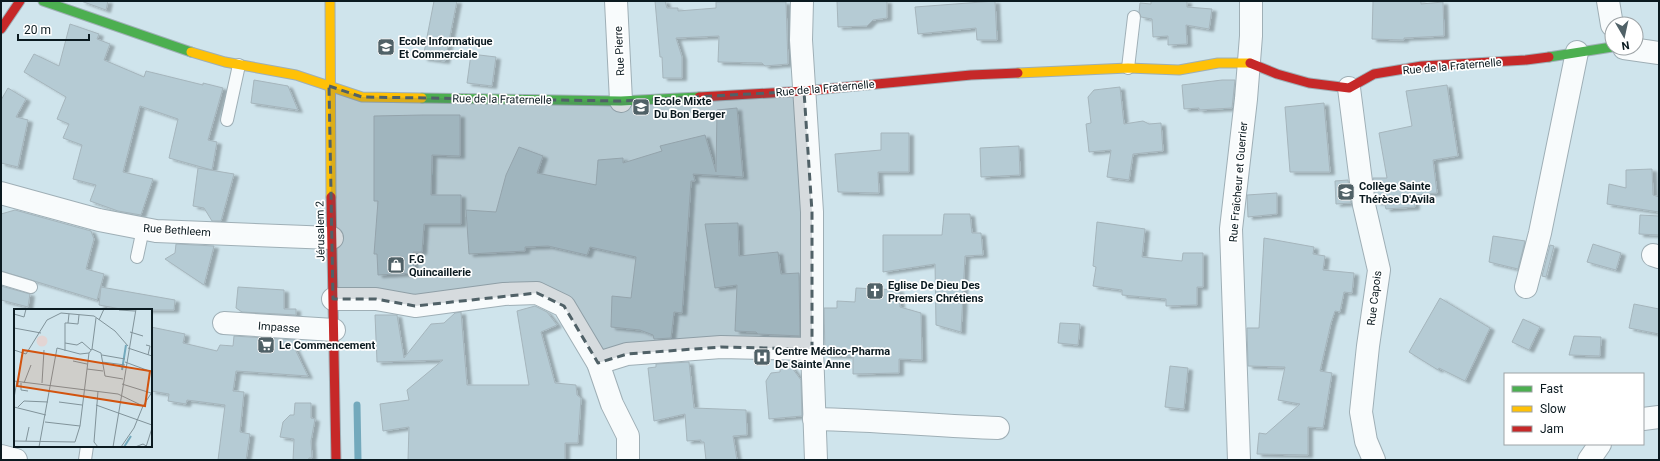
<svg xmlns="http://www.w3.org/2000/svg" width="1660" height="461" font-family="Roboto,sans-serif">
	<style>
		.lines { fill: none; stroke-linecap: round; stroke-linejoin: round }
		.stream { stroke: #73a9bc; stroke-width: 7 }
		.building { fill: #b5cbd4; stroke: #a5b5bc; filter: url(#shadow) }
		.lane-casing { stroke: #9fafb6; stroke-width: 14 }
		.street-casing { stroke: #9fafb6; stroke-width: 24 }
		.fast-casing { stroke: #9fafb6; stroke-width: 11 }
		.slow-casing { stroke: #9fafb6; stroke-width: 11 }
		.jam-casing { stroke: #9fafb6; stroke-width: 11 }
		.lane { stroke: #f8fbfc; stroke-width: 12 }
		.street { stroke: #f8fbfc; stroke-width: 22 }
		.fast { stroke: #4caf50; stroke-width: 9 }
		.slow { stroke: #ffc107; stroke-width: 9 }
		.jam { stroke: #c62828; stroke-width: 9 }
		.marked { fill: #506167; fill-opacity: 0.2; stroke: #506167; stroke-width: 3; stroke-dasharray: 8 5; stroke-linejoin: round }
		.labels { text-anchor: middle; stroke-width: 3.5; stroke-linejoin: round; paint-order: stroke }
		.poi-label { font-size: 11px; font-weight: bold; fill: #0b1a20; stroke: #fff; text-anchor: start }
		.street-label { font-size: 11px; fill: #0b1a20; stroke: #fff }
		.inset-river { fill: none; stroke: #73a9bc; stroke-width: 2 }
		.inset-road { fill: none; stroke: #81939a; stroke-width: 1 }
		.view { fill: #d2530e; fill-opacity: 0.15; stroke: #d2530e; stroke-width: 2 }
		.inset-edge { fill: none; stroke: #0b1a20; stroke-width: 2 }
	</style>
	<defs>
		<filter id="shadow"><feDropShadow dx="4.5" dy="2.5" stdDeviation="1" flood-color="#0004"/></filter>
	</defs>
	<rect width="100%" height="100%" fill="#cfe4ec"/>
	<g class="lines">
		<polyline class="stream" points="357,405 358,460"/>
	</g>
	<g class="building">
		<polygon points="81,1 108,1 106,10"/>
		<polygon points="434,1 457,1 445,61 423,58"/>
		<polygon points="655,1 665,1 667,8 678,8 678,11 716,8 716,2 786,2 788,64 765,66 762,63 718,62 719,36 676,38 682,57 682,78 663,78 662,57 660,57"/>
		<polygon points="837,1 887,1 887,18 873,20 867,26 838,27"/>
		<polygon points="995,1 997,40 977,40 976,28 918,34 915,7"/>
		<polygon points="1151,1 1187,1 1187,7 1212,9 1209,29 1186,25 1187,44 1168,45 1168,36 1153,37 1152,19 1141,17 1139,12 1140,3 1151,4"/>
		<polygon points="1373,1 1421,1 1421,4 1443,2 1444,36 1404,38 1404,40 1372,39"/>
		<polygon points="70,24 99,34 97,39 110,44 104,60 144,77 146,71 203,85 203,83 223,88 208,140 217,142 212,170 169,158 178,119 140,106 123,172 153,179 141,215 118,211 90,201 96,185 73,179 82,145 63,138 69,124 57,119 66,97 24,72 34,54 59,66"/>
		<polygon points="471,54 496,57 492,86 467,83"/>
		<polygon points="254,80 288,86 298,110 251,103"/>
		<polygon points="1222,80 1235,80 1232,108 1199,110 1199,108 1184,109 1182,85"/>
		<polygon points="1447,85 1458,156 1433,160 1437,193 1414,195 1415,207 1386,209 1384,202 1376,202 1373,178 1387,178 1379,133 1412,126 1406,91"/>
		<polygon points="1120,87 1124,124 1143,121 1149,124 1161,123 1163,151 1133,154 1129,180 1107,177 1111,150 1089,152 1086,124 1091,123 1088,97 1094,90"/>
		<polygon points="8,88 26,99 16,117 28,120 18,167 1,163 1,100"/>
		<polygon points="1324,103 1330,172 1290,172 1285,107"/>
		<polygon points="737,108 743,177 693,174 695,181 691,181 682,313 674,312 671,338 654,339 653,335 640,330 611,327 612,296 631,298 636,257 590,247 587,255 548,246 525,247 525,251 469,254 466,210 496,212 506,175 519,147 543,156 537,173 596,185 598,160 623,158 623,163 662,151 660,146 705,135 716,172 717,110"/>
		<polygon points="423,115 460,115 460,156 432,155 431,195 461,195 461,224 424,224 422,252 413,252 414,273 378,275 377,254 374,254 378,201 374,201 374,116"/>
		<polygon points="881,133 909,133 909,172 878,172 879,193 838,192 835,154 881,150"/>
		<polygon points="1019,146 1020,175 981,177 980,148"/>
		<polygon points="198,168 234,174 221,221 212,221 204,208 193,206"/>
		<polygon points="1652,169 1653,195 1659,197 1659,212 1607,204 1609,184 1626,188 1626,170"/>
		<polygon points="1348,180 1351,203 1336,204 1335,181"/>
		<polygon points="1277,193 1277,214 1248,217 1247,195"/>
		<polygon points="15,210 91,231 94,239 86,269 104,274 97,300 1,271 1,214"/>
		<polygon points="944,214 970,214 972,233 981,233 983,255 965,256 961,332 936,325 935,264 883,272 883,235 942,235"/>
		<polygon points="1640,215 1659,216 1659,235 1639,234"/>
		<polygon points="1097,222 1145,229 1142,257 1182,261 1183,253 1203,253 1203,287 1197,287 1197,305 1166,306 1166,299 1122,295 1122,290 1093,286 1096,267 1093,266"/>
		<polygon points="738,223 739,256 778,252 781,274 799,273 800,336 758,334 756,332 735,331 737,285 715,288 705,224"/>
		<polygon points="1493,236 1525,241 1518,269 1489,262"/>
		<polygon points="1264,238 1314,247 1313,254 1325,256 1323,270 1354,273 1352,293 1344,292 1340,312 1335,311 1331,323 1320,371 1332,373 1323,428 1308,427 1308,455 1257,454 1259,433 1266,434 1300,404 1278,400 1285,367 1248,366 1247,328 1259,328"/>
		<polygon points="176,244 214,246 204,285 165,259 175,253"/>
		<polygon points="1593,244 1621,253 1616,270 1587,262"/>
		<polygon points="1550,245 1554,246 1546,277 1542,276"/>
		<polygon points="1,286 30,294 28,307 1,300"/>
		<polygon points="101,287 175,300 174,310 126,310 99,305"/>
		<polygon points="238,287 284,290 284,309 296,309 296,315 242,312 236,308"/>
		<polygon points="856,288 899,290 900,307 921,313 922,360 899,359 899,373 853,374 853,356 825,355 824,308 837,308 837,301 855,302"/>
		<polygon points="1440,298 1490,328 1465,381 1439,368 1438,370 1409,352"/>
		<polygon points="1634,304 1659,309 1659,334 1629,328"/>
		<polygon points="535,306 547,312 557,325 541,332 555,383 576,385 577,395 581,398 578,443 565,443 565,460 408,460 409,427 383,431 380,404 409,400 407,390 443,360 377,362 375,315 397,315 404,358 431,324 444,323 455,313 461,312 467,385 529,385 517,311"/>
		<polygon points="1523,319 1540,327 1529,350 1512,342"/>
		<polygon points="1060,323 1080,324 1078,345 1058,343"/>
		<polygon points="151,327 185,334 183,343 217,351 220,345 233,346 234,336 295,340 294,347 308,376 236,371 233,391 244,392 240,432 250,434 246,460 218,460 225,405 187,400 186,404 168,401 169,394 151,391"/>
		<polygon points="1574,336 1601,337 1600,356 1569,355"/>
		<polygon points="781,361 787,361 801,380 802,416 769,419 766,381 771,373 780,372"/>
		<polygon points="689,362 694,408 746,410 747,435 733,436 737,460 706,460 704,442 701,442 701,440 687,441 685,414 654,421 648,368 656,367 656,364"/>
		<polygon points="1170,366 1188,368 1184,409 1165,407"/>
		<polygon points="295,403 311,403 311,418 315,419 311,441 312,458 309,458 308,460 293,460 294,439 280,437 283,422 290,415 294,415"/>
	</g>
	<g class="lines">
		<defs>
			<g id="lane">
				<polyline points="1128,68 1134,17"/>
				<polyline points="227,120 239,65"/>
				<polyline points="137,257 143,229"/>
				<polyline points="1,278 31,287"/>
				<polyline points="85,460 87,446"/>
			</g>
			<g id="street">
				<polyline points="616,1 621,101"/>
				<polyline points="802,1 801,40 812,212 812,349 816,460"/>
				<polyline points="1608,1 1612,25"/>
				<polyline points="1624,48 1659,53"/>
				<polyline points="1349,88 1364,205 1379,270 1368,346 1361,412 1366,441 1374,460"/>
				<polyline points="1,193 99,220 156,231 332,238"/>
				<polyline points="1653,255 1659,257"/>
				<polyline points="1526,287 1540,233 1577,52"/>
				<polyline points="333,299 376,299 415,306 504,294 537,293 564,306 598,363 612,404 628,436 628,460"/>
				<polyline points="224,323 334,330"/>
				<polyline points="598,363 627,354 721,347 812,349"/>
				<path d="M814 419C876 420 937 426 998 428"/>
				<polyline points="1643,419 1659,417"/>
				<polyline points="1,456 16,460"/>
				<polyline points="1239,460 1231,229 1246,99 1251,36 1251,1"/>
				<polyline points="1589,460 1600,444"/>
			</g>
			<g id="fast">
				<polyline points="43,1 191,52"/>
				<polyline points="1549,57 1612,47"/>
				<polyline points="422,98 621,101 699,97"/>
			</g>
			<g id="slow">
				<polyline points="330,1 331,197"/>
				<polyline points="191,52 225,62 296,75 362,97 422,98"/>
				<polyline points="1018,73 1128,68 1179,70 1218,63 1250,63"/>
			</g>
			<g id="jam">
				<polyline points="1,29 20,1"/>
				<polyline points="1250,63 1277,74 1309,83 1349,88 1374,74 1422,66 1526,60 1549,57"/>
				<polyline points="699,97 804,91 971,75 1018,73"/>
				<polyline points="331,197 336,460"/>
			</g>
		</defs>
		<use href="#lane" class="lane-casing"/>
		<use href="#street" class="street-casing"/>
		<use href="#fast" class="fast-casing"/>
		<use href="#slow" class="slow-casing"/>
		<use href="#jam" class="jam-casing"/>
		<use href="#lane" class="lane"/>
		<use href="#street" class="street"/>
		<use href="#fast" class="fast"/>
		<use href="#slow" class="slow"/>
		<use href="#jam" class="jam"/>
	</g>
	<path class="marked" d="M329 86 362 97 621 101 804 91 812 212V349L721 347 627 354 598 363 564 306 537 293 415 306 376 299H333Z"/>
	<defs>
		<symbol id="university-square" viewBox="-11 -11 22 22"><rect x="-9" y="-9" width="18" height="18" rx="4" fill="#506167" stroke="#fff"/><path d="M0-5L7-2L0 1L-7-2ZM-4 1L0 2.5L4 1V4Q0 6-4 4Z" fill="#fff"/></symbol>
		<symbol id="school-square" viewBox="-11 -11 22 22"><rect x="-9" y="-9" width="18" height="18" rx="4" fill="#506167" stroke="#fff"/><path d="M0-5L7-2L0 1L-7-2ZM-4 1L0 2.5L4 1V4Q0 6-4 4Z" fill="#fff"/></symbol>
		<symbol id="shop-square" viewBox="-11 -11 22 22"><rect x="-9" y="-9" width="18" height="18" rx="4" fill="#506167" stroke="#fff"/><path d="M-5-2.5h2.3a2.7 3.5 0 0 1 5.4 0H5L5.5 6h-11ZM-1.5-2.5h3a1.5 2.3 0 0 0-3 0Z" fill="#fff"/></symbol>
		<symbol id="church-square" viewBox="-11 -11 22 22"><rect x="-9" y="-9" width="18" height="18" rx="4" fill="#506167" stroke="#fff"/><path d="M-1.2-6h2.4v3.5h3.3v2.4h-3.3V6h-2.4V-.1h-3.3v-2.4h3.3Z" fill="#fff"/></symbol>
		<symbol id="supermarket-square" viewBox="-11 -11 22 22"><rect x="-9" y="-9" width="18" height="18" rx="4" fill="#506167" stroke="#fff"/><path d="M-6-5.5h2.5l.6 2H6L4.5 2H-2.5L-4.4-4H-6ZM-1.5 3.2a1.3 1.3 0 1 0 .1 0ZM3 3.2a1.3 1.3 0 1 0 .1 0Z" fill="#fff"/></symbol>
		<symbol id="hospital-square" viewBox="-11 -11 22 22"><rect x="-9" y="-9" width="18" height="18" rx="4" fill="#506167" stroke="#fff"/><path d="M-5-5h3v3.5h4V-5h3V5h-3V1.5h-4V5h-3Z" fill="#fff"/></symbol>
	</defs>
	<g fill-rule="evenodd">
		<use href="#university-square" x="376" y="37" width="20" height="20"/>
		<use href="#school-square" x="631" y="97" width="20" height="20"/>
		<use href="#school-square" x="1336" y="182" width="20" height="20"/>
		<use href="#shop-square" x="386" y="255" width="20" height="20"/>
		<use href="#church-square" x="865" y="281" width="20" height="20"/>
		<use href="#supermarket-square" x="256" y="335" width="20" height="20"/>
		<use href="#hospital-square" x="752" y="347" width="20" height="20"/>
	</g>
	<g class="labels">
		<g class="poi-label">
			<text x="399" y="45">Ecole Informatique<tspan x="399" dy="13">Et Commerciale</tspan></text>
			<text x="654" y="105">Ecole Mixte<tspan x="654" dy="13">Du Bon Berger</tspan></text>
			<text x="1359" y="190">Collège Sainte<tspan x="1359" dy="13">Thérèse D'Avila</tspan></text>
			<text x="409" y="263">F.G<tspan x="409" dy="13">Quincaillerie</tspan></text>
			<text x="888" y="289">Eglise De Dieu Des<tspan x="888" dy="13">Premiers Chrétiens</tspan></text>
			<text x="279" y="349">Le Commencement</text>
			<text x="775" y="355">Centre Médico-Pharma<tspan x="775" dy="13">De Sainte Anne</tspan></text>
		</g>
		<g class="street-label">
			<text transform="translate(619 51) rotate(-93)" y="4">Rue Pierre</text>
			<text transform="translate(1452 66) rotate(-5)" y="4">Rue de la Fraternelle</text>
			<text transform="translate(825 88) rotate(-5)" y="4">Rue de la Fraternelle</text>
			<text transform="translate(502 99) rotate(1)" y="4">Rue de la Fraternelle</text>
			<text transform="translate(1238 182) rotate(-85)" y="4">Rue Fraîcheur et Guerrier</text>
			<text transform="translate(177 230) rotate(4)" y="4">Rue Bethleem</text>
			<text transform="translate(320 231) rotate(-91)" y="4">Jérusalem 2</text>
			<text transform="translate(1374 298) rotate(-83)" y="4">Rue Capois</text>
			<text transform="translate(279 327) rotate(4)" y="4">Impasse</text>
		</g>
	</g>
	<g transform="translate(14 309)">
		<rect width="138" height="138" fill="#cfe4ec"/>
		<path d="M22.5 32a5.5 5.5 0 1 1 11 0a5.5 5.5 0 1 1-11 0Z" fill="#e3d5d4"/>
		<path class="inset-river" d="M108 61 112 36M110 138 117 127"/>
		<path class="inset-road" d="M105 1 121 2M0 5 10 8 12 0M85 11 90 0M54 14 64 15 65 6M0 19 27 24M116 23 129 27M51 34 63 36 68 33 77 41M132 36 136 37 134 46M114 39 138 47M78 40 87 44 91 67 109 70M78 40 82 9M0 41 12 45 33 11 47 4 80 7 101 22 114 37M51 42V14H54L55 5M88 46 111 50M59 52 73 55M88 53 111 56M111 53 138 63M73 60 89 62M0 72 104 85 129 97M7 74V81L14 82M10 74 17 56M28 74 30 41M108 75 137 84M0 89 3 72M45 93 68 96M82 96 138 116M0 98 32 106M4 98 10 92 34 93M31 113 66 117M0 132 61 133 66 117 75 44M12 132 15 118M25 138 43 39 66 45 75 44 78 40M84 138 80 133 84 82M99 138 122 0M107 138 120 119 129 97 138 83M121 138 129 135 134 138M132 138 138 119"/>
		<path class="view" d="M9 41 136 62 131 97 3 77Z"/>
		<rect width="138" height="138" class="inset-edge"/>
	</g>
	<rect width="1660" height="461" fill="none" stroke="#0b1a20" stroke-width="4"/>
	<rect x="1504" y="373" width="140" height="72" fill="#ffffff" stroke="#9da3a6"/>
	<rect x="1512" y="386" width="20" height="6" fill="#4caf50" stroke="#9da3a6"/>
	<text x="1540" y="393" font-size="12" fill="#0b1a20">Fast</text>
	<rect x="1512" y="406" width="20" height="6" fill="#ffc107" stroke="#9da3a6"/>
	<text x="1540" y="413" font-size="12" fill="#0b1a20">Slow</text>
	<rect x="1512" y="426" width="20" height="6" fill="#c62828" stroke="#9da3a6"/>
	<text x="1540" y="433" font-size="12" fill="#0b1a20">Jam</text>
	<g transform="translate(1624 36) rotate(171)"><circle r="19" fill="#ffffff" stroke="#9da3a6"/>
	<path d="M0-3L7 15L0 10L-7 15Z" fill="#506167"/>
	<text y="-6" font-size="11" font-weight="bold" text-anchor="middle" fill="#0b1a20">N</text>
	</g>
	<path d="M18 34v6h71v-6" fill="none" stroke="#0b1a20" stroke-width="2"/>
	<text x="24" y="34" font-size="12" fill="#0b1a20" stroke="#ffffff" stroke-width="3" paint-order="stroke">20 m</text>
</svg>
